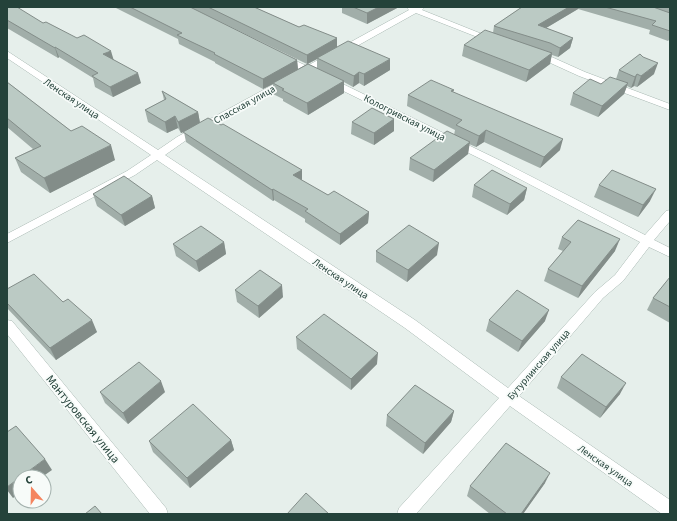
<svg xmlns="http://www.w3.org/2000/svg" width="677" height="521" font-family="'Source Sans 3',sans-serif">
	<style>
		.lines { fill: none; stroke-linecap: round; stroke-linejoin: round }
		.minor-casing { stroke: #a8b8b2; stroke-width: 1 }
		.minor { fill: #fff; fill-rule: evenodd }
		.wall { fill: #a1aea9; fill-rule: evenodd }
		.shaded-wall { fill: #838d89 }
		.building { fill: #bbcac4; stroke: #838d89 }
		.labels { text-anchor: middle; stroke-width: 3.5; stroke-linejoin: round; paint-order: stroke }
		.street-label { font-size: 10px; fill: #24423a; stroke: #f7fbf9 }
		.near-street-label { font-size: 12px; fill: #24423a; stroke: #f7fbf9 }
	</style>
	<rect width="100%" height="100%" fill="#e6efeb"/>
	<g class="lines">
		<defs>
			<g id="minor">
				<path d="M407 7H425L422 10 497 40 496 42H490L416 13 314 70 499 160 645 235 666 211 670 210V221L654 240 670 248V257L649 247 623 281 603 298 519 396 670 500V514H662L510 406 416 514H397L399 508 499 398 405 328 157 160 135 175 7 243V234L127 171 151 155 7 58V51L158 150 177 137 300 70 281 61 280 59 281 57H287L307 66 409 10ZM307 73 491 164 640 242 615 275 595 292 508 388 415 320 165 155 185 141Z"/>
				<polygon points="536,50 585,72 670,104 670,110 579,76 533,55 532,53"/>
				<polygon points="7,320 12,321 166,508 168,514 150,514 7,334"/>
			</g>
		</defs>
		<use href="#minor" class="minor-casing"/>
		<use href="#minor" class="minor"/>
	</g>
	<g class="wall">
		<polygon points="7,7 43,23 113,59 141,83 113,97 95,87 93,78 59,57 58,58 7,28"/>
		<path d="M114 7H190L297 60 298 69 307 64 190 7H254L299 27 337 38V47L390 70 364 86 359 83 353 87 344 82V93L308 115 283 101V99L273 94V84L263 89 215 63V62L179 44 178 39ZM317 59V68L308 64Z"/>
		<polygon points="342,7 399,7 367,24 342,13"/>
		<polygon points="522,7 670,7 670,39 668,41 649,34 650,30 578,9 546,28 573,38 570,48 558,57 552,55 550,64 526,82 462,56 464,45 493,33 494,26"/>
		<polygon points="619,70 654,74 637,87 634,86 631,88 627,86 624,94 598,117 570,105 573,93 616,79"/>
		<polygon points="7,82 71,131 115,160 50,193 21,172 15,158 33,149 7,127"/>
		<polygon points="454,90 453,92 560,150 540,168 484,142 476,147 469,144 468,154 433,182 409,170 410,158 454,135 455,130 407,106 408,95"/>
		<polygon points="162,91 198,112 200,123 302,170 302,181 328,195 369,212 368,223 340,245 305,222 305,219 274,200 273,201 186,142 184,132 181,133 178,128 167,133 148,122 145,110 164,100"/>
		<polygon points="394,119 394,131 374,145 351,134 352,122"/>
		<polygon points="474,185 527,188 524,200 507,215 472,197"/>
		<polygon points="599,185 650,201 638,217 594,197"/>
		<polygon points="93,194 152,196 155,208 125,226 97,206"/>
		<polygon points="562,237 615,251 578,298 544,281 548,269 563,251 558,249"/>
		<polygon points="224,242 226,254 199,272 176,256 173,244"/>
		<polygon points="376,251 437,255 407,282 376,262"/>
		<polygon points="670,277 670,323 647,310 653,298"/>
		<polygon points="7,289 63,302 97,332 56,360 7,308"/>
		<polygon points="235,290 283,297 259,318 237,302"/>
		<polygon points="489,320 545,321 518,352 486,331"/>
		<polygon points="296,337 377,364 351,390 297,349"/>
		<polygon points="561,377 620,394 600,418 557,388"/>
		<polygon points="100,392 165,392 128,424 105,403"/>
		<polygon points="454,411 451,422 423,454 386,426 387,415"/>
		<polygon points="231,440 234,450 190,488 153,452 149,441"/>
		<polygon points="545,483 523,514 490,514 467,496 470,486"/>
	</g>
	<g class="shaded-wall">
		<polygon points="379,7 399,7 367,24 367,13"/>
		<polygon points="569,7 579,7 578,9 536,34 538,25"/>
		<polygon points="337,38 337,48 317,58 317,59 307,64 307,55"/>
		<polygon points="573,38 570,48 558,57 560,48"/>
		<polygon points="55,47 59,57 58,58 55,48"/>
		<polygon points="111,51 114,61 103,54"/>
		<polygon points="552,53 550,64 526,82 529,70"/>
		<polygon points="390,59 390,70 364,86 364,74"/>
		<polygon points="297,60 298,70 273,83 273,84 263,89 263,79"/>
		<polygon points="658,63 654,74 637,87 641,76"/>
		<polygon points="359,72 359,83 353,87 354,76"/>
		<polygon points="138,73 141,83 113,97 110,87"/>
		<polygon points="637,74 634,86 631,88 635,77"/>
		<polygon points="344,81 344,93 308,115 307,103"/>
		<polygon points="628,83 624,94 598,117 602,106"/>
		<polygon points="198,112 200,123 181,133 178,122"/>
		<polygon points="175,116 178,128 167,133 165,122"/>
		<polygon points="394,119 394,131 374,145 374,133"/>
		<polygon points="486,130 484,142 476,147 479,136"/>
		<polygon points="563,139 560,150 540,168 544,157"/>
		<polygon points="470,142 468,154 433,182 434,170"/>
		<polygon points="111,145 115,160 50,193 44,178"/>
		<polygon points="302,170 302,181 293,175"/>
		<polygon points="527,188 524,200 507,215 510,204"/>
		<polygon points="273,189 274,200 273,201 272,190"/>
		<polygon points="656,189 650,201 638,217 643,205"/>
		<polygon points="152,196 155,208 125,226 121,215"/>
		<polygon points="369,212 368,223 340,245 340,234"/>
		<polygon points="620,239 615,251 578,298 582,286"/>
		<polygon points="224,242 226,254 199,272 196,261"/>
		<polygon points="439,243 437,255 407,282 408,270"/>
		<polygon points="282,285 283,297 259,318 258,306"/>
		<polygon points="549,310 545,321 518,352 522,341"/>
		<polygon points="92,320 97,332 56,360 50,348"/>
		<polygon points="378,353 377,364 351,390 351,379"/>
		<polygon points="161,381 165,392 128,424 123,413"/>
		<polygon points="626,383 620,394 600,418 606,407"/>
		<polygon points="454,411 451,422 423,454 425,443"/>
		<polygon points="231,440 234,450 190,488 187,478"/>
		<polygon points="45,459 52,470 42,477 21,477"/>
		<polygon points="550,473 545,483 523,514 521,514"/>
		<polygon points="20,478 20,493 13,498 7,490 7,487"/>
	</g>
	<g class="building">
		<polygon points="7,7 17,7 43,23 46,22 77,38 84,35 111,51 103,54 138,73 110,87 92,76 98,73 55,47 55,48 7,20"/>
		<polygon points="130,7 190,7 297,60 263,79 214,54 215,53 177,35 182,33"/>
		<polygon points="208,7 254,7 299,27 304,25 337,38 307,55"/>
		<polygon points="353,7 379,7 367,13"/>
		<polygon points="522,7 569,7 538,25 573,38 560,48 550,43 494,26"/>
		<polygon points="605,7 653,7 670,13 670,31 652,25 656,21"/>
		<polygon points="485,30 552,53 529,70 464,45"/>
		<polygon points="348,41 390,59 364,74 359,72 354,76 317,58"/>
		<polygon points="640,54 643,57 658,63 641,76 637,74 635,77 619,70"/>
		<polygon points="308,64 344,81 307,103 282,90 284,89 273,83"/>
		<polygon points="610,77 628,83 602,106 573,93 590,79 601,84"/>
		<polygon points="431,80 454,90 451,91 563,139 544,157 486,130 479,136 456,125 462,120 408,95"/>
		<polygon points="7,82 71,131 82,126 111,145 44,178 15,158 41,146 7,118"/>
		<polygon points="162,91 198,112 178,122 175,116 165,122 145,110 166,99"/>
		<polygon points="372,108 394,119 374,133 352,122"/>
		<polygon points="208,118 221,125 223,124 302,170 293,175 328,195 334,191 369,212 340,234 305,211 308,209 273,189 272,190 183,132"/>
		<polygon points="447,131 470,142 434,170 410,158"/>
		<polygon points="492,170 527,188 510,204 474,185"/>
		<polygon points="612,170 656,189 643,205 599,185"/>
		<polygon points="124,176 152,196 121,215 93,194"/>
		<polygon points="578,220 620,239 582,286 548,269 571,242 562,237"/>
		<polygon points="409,225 439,243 408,270 376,251"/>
		<polygon points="201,226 224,242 196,261 173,244"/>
		<polygon points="260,270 282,285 258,306 235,290"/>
		<polygon points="34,274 63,302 68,299 92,320 50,348 7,303 7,289"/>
		<polygon points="670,277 670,307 653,298"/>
		<polygon points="517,290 549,310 522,341 489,320"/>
		<polygon points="324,314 378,353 351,379 296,337"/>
		<polygon points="582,354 626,383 606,407 561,377"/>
		<polygon points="139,362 161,381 123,413 100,392"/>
		<polygon points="415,385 454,411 425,443 387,415"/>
		<polygon points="193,404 231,440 187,478 149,441"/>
		<polygon points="16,426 45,459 7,487 7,432"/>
		<polygon points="506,443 550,473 521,514 507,514 470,486"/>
		<polygon points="306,493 329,514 287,514"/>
		<polygon points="95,506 102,514 85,514"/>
	</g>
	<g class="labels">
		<g class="street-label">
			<text transform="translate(72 98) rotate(34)" y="4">Ленская улица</text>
			<text transform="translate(244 104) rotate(-29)" y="4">Спасская улица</text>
			<text transform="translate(405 117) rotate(27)" y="4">Кологривская улица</text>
			<text transform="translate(341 278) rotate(34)" y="4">Ленская улица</text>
			<text transform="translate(538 364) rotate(-49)" y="4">Бутурлинская улица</text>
			<text transform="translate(606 465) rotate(35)" y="4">Ленская улица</text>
		</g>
		<g class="near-street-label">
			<text transform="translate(83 419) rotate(51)" y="4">Мантуровская улица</text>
		</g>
	</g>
	<rect width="677" height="521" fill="none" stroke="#24423a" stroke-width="16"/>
	<g transform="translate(32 489) rotate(340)"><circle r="19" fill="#f7fbf9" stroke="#a3b1ad"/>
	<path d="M0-3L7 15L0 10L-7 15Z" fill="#f4845f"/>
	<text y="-6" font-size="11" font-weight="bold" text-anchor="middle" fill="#24423a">С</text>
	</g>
</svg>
